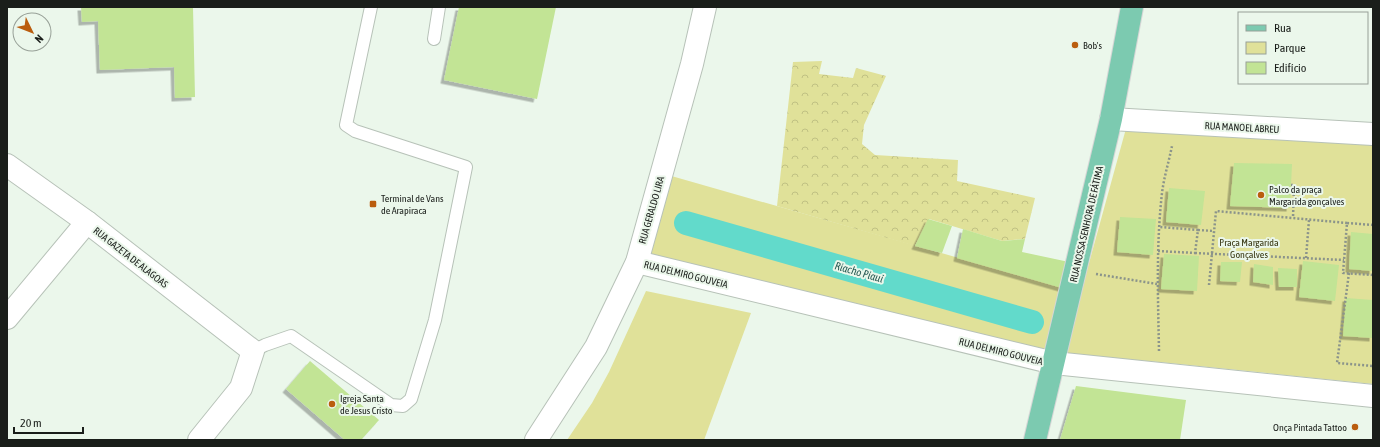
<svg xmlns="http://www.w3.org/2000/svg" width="1380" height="447" font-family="'Asap Condensed',sans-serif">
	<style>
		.green { fill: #e0e199 }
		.forest { fill: url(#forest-crowns) }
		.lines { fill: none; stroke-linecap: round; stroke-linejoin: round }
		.canal { stroke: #62dacb; stroke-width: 24 }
		.building { fill: #c2e495; filter: url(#shadow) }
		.service-casing { stroke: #b7c2b8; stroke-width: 14 }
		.minor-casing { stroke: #b7c2b8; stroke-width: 24 }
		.tertiary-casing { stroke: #b7c2b8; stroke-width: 24 }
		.primary-casing { stroke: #d6d6d6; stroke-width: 24 }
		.path { stroke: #8b948b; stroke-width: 2.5; stroke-dasharray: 2 2; stroke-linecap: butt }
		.service { stroke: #fff; stroke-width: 12 }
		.minor { stroke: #fff; stroke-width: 22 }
		.tertiary { stroke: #fff; stroke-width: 22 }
		.primary { stroke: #7ccab0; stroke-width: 22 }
		.poi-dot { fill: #ba5d0e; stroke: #ebf7eb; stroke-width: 1.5 }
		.labels { text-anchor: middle; stroke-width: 4; stroke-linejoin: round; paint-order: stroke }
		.poi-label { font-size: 10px; fill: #1a1e1a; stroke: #ebf7eb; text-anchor: start }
		.street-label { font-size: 10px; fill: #1a1e1a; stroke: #ebf7eb }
		.park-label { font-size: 10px; fill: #373611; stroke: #ebf7eb }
		.water-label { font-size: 11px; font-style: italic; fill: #265953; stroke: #ebf7eb }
	</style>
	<defs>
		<pattern id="forest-crowns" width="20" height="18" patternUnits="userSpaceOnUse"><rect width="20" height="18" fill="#e0e199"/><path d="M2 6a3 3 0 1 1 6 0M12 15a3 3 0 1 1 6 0" fill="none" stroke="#c0c183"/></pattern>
		<filter id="shadow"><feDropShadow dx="-3.5" dy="3.5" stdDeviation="0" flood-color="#0004"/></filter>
	</defs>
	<rect width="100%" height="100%" fill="#ebf7eb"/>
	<g class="green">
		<polygon points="1130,114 1373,135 1373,384 1159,362 1064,354"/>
		<polygon points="661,173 1071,290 1054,363 637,262"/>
		<polygon points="646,291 751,313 704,440 567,440 592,403 609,372"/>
	</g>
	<polygon class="forest" points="822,61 819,74 853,78 856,68 886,76 864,125 862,144 875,155 958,160 957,181 1035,198 1025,239 1002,241 929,219 915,246 777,206 793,62"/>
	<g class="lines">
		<polyline class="canal" points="686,223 1032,322"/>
	</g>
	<g class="building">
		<polygon points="81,7 193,7 195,97 175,98 174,67 100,70 98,21 82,22"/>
		<polygon points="459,7 556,7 537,99 444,80"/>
		<polygon points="1234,163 1292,164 1290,208 1230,206"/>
		<polygon points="1169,188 1205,191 1201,225 1166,222"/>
		<polygon points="1120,217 1156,219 1153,255 1117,252"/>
		<polygon points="928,219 952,226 942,253 915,246"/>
		<polygon points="963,229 1002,241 1025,239 1022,252 1069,262 1062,288 957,258"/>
		<polygon points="1351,232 1373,234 1373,271 1349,269"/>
		<polygon points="1164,254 1199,256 1197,291 1161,289"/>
		<polygon points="1303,261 1339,265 1335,301 1299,297"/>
		<polygon points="1221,262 1242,262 1240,282 1220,281"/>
		<polygon points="1254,264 1273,267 1273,285 1253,282"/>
		<polygon points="1278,268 1297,269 1297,287 1279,287"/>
		<polygon points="1346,298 1373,300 1373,338 1343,336"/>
		<polygon points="310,361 379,420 361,440 345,440 286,389"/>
		<polygon points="1076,386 1186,400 1180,440 1060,440"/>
	</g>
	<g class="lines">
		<defs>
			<g id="service">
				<polyline points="434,39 439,7"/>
				<polyline points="253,351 265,345 291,336 391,405 403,406 411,399 435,320 466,167 355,131 346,125 371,7"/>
			</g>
			<g id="minor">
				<polyline points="7,165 87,222 253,351 241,388 199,440"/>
				<polyline points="7,318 87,222"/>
			</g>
			<g id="tertiary">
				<polyline points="1111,119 1373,134"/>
				<polyline points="637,262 1054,363 1373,396"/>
				<polyline points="536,440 596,347 637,262 692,64 705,7"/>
			</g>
			<polyline id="primary" points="1035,440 1111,119 1132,7"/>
		</defs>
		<use href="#service" class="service-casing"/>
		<use href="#minor" class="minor-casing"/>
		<use href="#tertiary" class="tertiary-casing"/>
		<use href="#primary" class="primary-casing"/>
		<g class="path">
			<polyline points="1291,185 1294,185 1293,218"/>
			<polyline points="1373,225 1347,223 1343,273 1373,275"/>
			<polyline points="1198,230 1214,231"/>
			<polyline points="1158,251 1195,253 1198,230 1160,227"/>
			<polyline points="1195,253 1344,260"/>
			<polyline points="1306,258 1309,220"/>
			<polyline points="1349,273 1337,363 1373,366"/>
			<polyline points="1096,274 1157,284"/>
			<polyline points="1209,285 1216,211 1347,223"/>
			<path d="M1159 351C1158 299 1156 246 1162 193 1164 177 1169 161 1172 146"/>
		</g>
		<use href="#service" class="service"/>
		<use href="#minor" class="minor"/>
		<use href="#tertiary" class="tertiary"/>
		<use href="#primary" class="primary"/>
	</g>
	<g class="poi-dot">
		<circle cx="1075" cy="45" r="4"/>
		<circle cx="1261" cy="195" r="4"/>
		<rect x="369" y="200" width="8" height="8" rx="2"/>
		<circle cx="332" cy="404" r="4"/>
		<circle cx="1355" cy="427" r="4"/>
	</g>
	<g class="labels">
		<g class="poi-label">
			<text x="1083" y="49">Bob's</text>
			<text x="1269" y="193">Palco da praça<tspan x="1269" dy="12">Margarida gonçalves</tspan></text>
			<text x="381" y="202">Terminal de Vans<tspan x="381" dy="12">de Arapiraca</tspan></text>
			<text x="340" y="402">Igreja Santa<tspan x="340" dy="12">de Jesus Cristo</tspan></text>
			<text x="1347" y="431" text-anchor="end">Onça Pintada Tattoo</text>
		</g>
		<g class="street-label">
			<text transform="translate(1242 127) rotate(3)" y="4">RUA MANOEL ABREU</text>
			<text transform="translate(651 210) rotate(-74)" y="4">RUA GERALDO LIRA</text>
			<text transform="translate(1086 224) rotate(-77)" y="4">RUA NOSSA SENHORA DE FÁTIMA</text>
			<text transform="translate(131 257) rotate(38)" y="4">RUA GAZETA DE ALAGOAS</text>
			<text transform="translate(686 274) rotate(14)" y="4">RUA DELMIRO GOUVEIA</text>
			<text transform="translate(1001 351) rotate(14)" y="4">RUA DELMIRO GOUVEIA</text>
		</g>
		<g class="park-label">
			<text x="1249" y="246">Praça Margarida<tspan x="1249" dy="12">Gonçalves</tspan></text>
		</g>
		<g class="water-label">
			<text transform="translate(859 272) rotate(16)" y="4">Riacho Piauí</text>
		</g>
	</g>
	<rect width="1380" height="447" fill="none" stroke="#1a1e1a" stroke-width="16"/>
	<rect x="1238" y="12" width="130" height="72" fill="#ebf7eb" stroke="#97a097"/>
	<rect x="1246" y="25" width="20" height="6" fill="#7ccab0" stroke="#97a097"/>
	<text x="1274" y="32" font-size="12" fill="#1a1e1a">Rua</text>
	<rect x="1246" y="42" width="20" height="12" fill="#e0e199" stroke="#97a097"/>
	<text x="1274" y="52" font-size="12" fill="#1a1e1a">Parque</text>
	<rect x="1246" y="62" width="20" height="12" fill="#c2e495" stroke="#97a097"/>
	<text x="1274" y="72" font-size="12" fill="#1a1e1a">Edifício</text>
	<g transform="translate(32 32) rotate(133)"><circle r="19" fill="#ebf7eb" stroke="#97a097"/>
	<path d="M0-3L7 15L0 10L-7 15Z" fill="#ba5d0e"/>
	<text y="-6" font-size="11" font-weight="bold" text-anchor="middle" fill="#1a1e1a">N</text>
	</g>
	<path d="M14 427v6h69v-6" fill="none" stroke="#1a1e1a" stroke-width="2"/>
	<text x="20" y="427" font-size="12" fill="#1a1e1a" stroke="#ebf7eb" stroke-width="3" paint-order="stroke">20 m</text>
</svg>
